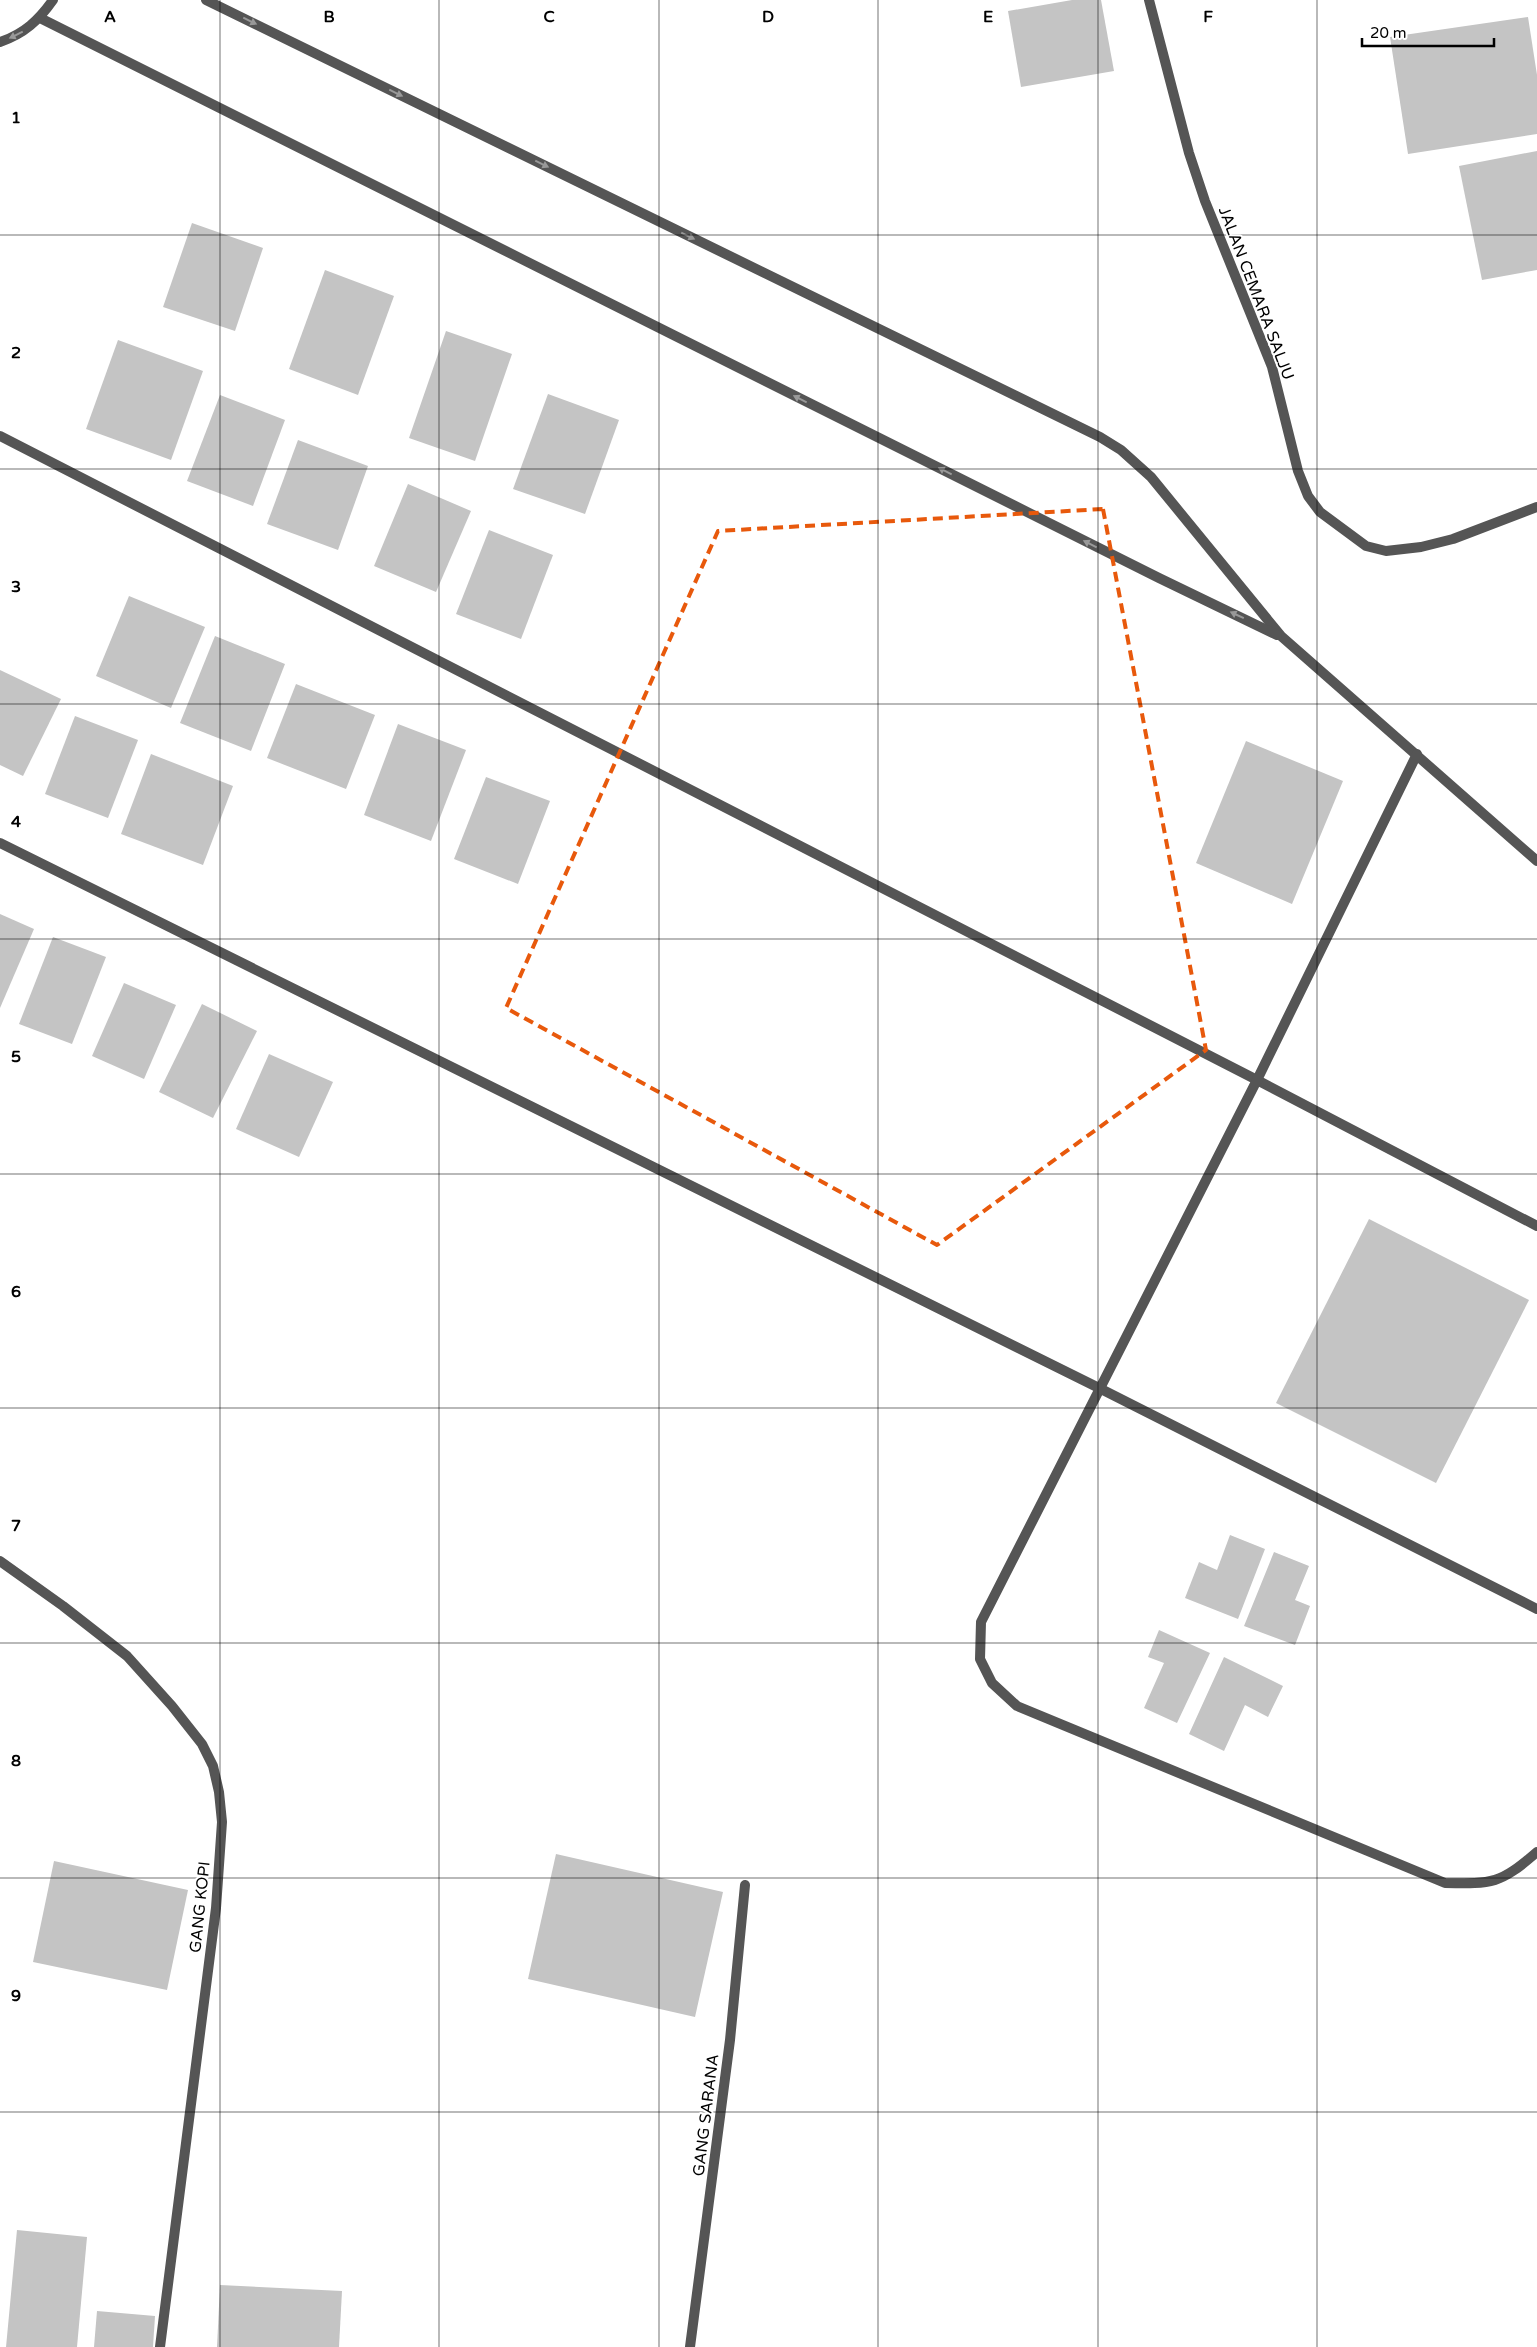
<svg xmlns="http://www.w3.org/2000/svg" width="1537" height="2347" font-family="'Varela Round',sans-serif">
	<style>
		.building { fill: #c4c4c4 }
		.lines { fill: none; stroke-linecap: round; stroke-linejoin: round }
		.street { stroke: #555; stroke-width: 10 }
		.oneway { fill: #999 }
		.marked { fill: none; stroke: #e8590c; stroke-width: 4; stroke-dasharray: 10 6; stroke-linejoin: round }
		.grid { fill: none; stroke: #000; stroke-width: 1; stroke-opacity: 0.55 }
		.labels { text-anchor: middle; stroke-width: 4; stroke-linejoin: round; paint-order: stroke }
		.street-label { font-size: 16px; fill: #000; stroke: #fff }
		.grid-label { font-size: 16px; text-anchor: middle; font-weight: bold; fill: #000; stroke: #fff; stroke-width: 4; stroke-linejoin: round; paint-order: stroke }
	</style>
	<rect width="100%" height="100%" fill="#fff"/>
	<g class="building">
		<polygon points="1072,0 1101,0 1114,71 1021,87 1008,11"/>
		<polygon points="1528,17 1537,75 1537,134 1408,154 1390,37"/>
		<polygon points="1537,151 1537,270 1482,280 1459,166"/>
		<polygon points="192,223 263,248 235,331 163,307"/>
		<polygon points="325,270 394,296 358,395 289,369"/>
		<polygon points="446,331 512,354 475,461 409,438"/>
		<polygon points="118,340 203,371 171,460 86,429"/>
		<polygon points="548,394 619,420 585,514 513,489"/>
		<polygon points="220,395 285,420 253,506 187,481"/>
		<polygon points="298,440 368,466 338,550 267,524"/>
		<polygon points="408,484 471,511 436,592 374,566"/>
		<polygon points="489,530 553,555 521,639 456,614"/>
		<polygon points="129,596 205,627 171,708 96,676"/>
		<polygon points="215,636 285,664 251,751 180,723"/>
		<polygon points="0,670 61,699 23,776 0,765"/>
		<polygon points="296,684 375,715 346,789 267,758"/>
		<polygon points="75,716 138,740 108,818 45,794"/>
		<polygon points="398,724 466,750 431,841 364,815"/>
		<polygon points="1246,741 1343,781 1292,904 1196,863"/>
		<polygon points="151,754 233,786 203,865 121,834"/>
		<polygon points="486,777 550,801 518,884 454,859"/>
		<polygon points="0,914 34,929 0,1008"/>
		<polygon points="53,937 106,957 72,1044 19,1024"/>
		<polygon points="124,983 176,1005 144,1079 92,1056"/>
		<polygon points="202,1004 257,1031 213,1118 159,1092"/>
		<polygon points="269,1054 333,1082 299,1157 236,1129"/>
		<polygon points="1369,1219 1529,1300 1436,1483 1276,1403"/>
		<polygon points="1230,1535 1265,1549 1238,1619 1185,1598 1199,1562 1217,1570"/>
		<polygon points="1274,1552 1309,1566 1295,1600 1310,1606 1295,1645 1244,1626"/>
		<polygon points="1159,1630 1210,1653 1177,1723 1144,1708 1164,1663 1148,1657"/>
		<polygon points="1224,1657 1283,1686 1268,1717 1245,1705 1224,1751 1189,1734"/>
		<polygon points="556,1854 723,1892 695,2017 528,1979"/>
		<polygon points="54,1861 188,1890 167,1990 33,1962"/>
		<polygon points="17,2230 87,2237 77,2347 6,2347"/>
		<polygon points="220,2285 342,2291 339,2347 217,2347"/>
		<polygon points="97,2311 155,2316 153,2347 94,2347"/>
	</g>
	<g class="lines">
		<g class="street">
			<polyline points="206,0 1100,437 1121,450 1151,477 1281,636 1537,861"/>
			<polyline points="1149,0 1189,153 1205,201 1272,367 1298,471 1308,496 1320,512 1366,546 1386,551 1421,547 1453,539 1537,507"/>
			<polyline points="40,18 1159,578 1277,635"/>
			<path d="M0 42C24 34 39 20 53 0"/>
			<polyline points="0,436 1257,1080 1537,1226"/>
			<path d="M1417 754 1257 1080 981 1622 980 1659 992 1683 1017 1706 1445 1883C1493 1884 1500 1884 1537 1852"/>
			<polyline points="0,843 1099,1388 1537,1609"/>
			<polyline points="0,1561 63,1606 127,1656 172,1706 202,1744 213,1766 219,1792 222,1822 216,1908 160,2347"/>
			<polyline points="690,2347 730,2040 745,1885"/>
		</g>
	</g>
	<defs><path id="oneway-solid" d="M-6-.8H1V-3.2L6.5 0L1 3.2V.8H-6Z" transform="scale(1.25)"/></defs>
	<g class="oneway">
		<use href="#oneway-solid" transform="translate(250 21) rotate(26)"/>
		<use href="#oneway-solid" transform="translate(16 35) rotate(154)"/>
		<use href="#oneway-solid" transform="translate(396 93) rotate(26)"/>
		<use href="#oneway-solid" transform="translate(542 164) rotate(26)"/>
		<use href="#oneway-solid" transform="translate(688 236) rotate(26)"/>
		<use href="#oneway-solid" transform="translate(800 399) rotate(-153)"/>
		<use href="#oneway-solid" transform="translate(945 471) rotate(-153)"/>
		<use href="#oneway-solid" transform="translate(1090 544) rotate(-153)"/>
		<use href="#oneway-solid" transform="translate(1237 615) rotate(-155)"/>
	</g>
	<path class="marked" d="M1103 509 1206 1050 937 1245 506 1008 718 531Z"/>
	<path class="grid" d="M220 0V2347M439 0V2347M659 0V2347M878 0V2347M1098 0V2347M1317 0V2347M0 235H1537M0 469H1537M0 704H1537M0 939H1537M0 1174H1537M0 1408H1537M0 1643H1537M0 1878H1537M0 2112H1537"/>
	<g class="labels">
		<g class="street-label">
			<text transform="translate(1257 293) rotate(69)" y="6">JALAN CEMARA SALJU</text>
			<text transform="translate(199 1907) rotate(-84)" y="6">GANG KOPI</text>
			<text transform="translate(705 2115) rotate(-83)" y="6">GANG SARANA</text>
		</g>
	</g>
	<g class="grid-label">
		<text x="110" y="22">A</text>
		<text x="329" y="22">B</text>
		<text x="549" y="22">C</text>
		<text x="768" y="22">D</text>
		<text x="988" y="22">E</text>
		<text x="1208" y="22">F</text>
		<text x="16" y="123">1</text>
		<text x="16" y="358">2</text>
		<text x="16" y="592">3</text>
		<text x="16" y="827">4</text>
		<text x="16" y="1062">5</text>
		<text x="16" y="1297">6</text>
		<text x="16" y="1531">7</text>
		<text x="16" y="1766">8</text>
		<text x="16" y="2001">9</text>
	</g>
	<path d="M1362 38v8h132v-8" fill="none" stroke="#000000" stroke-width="2.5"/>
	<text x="1370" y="38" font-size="15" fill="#000000" stroke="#ffffff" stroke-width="4" paint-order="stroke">20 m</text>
</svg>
